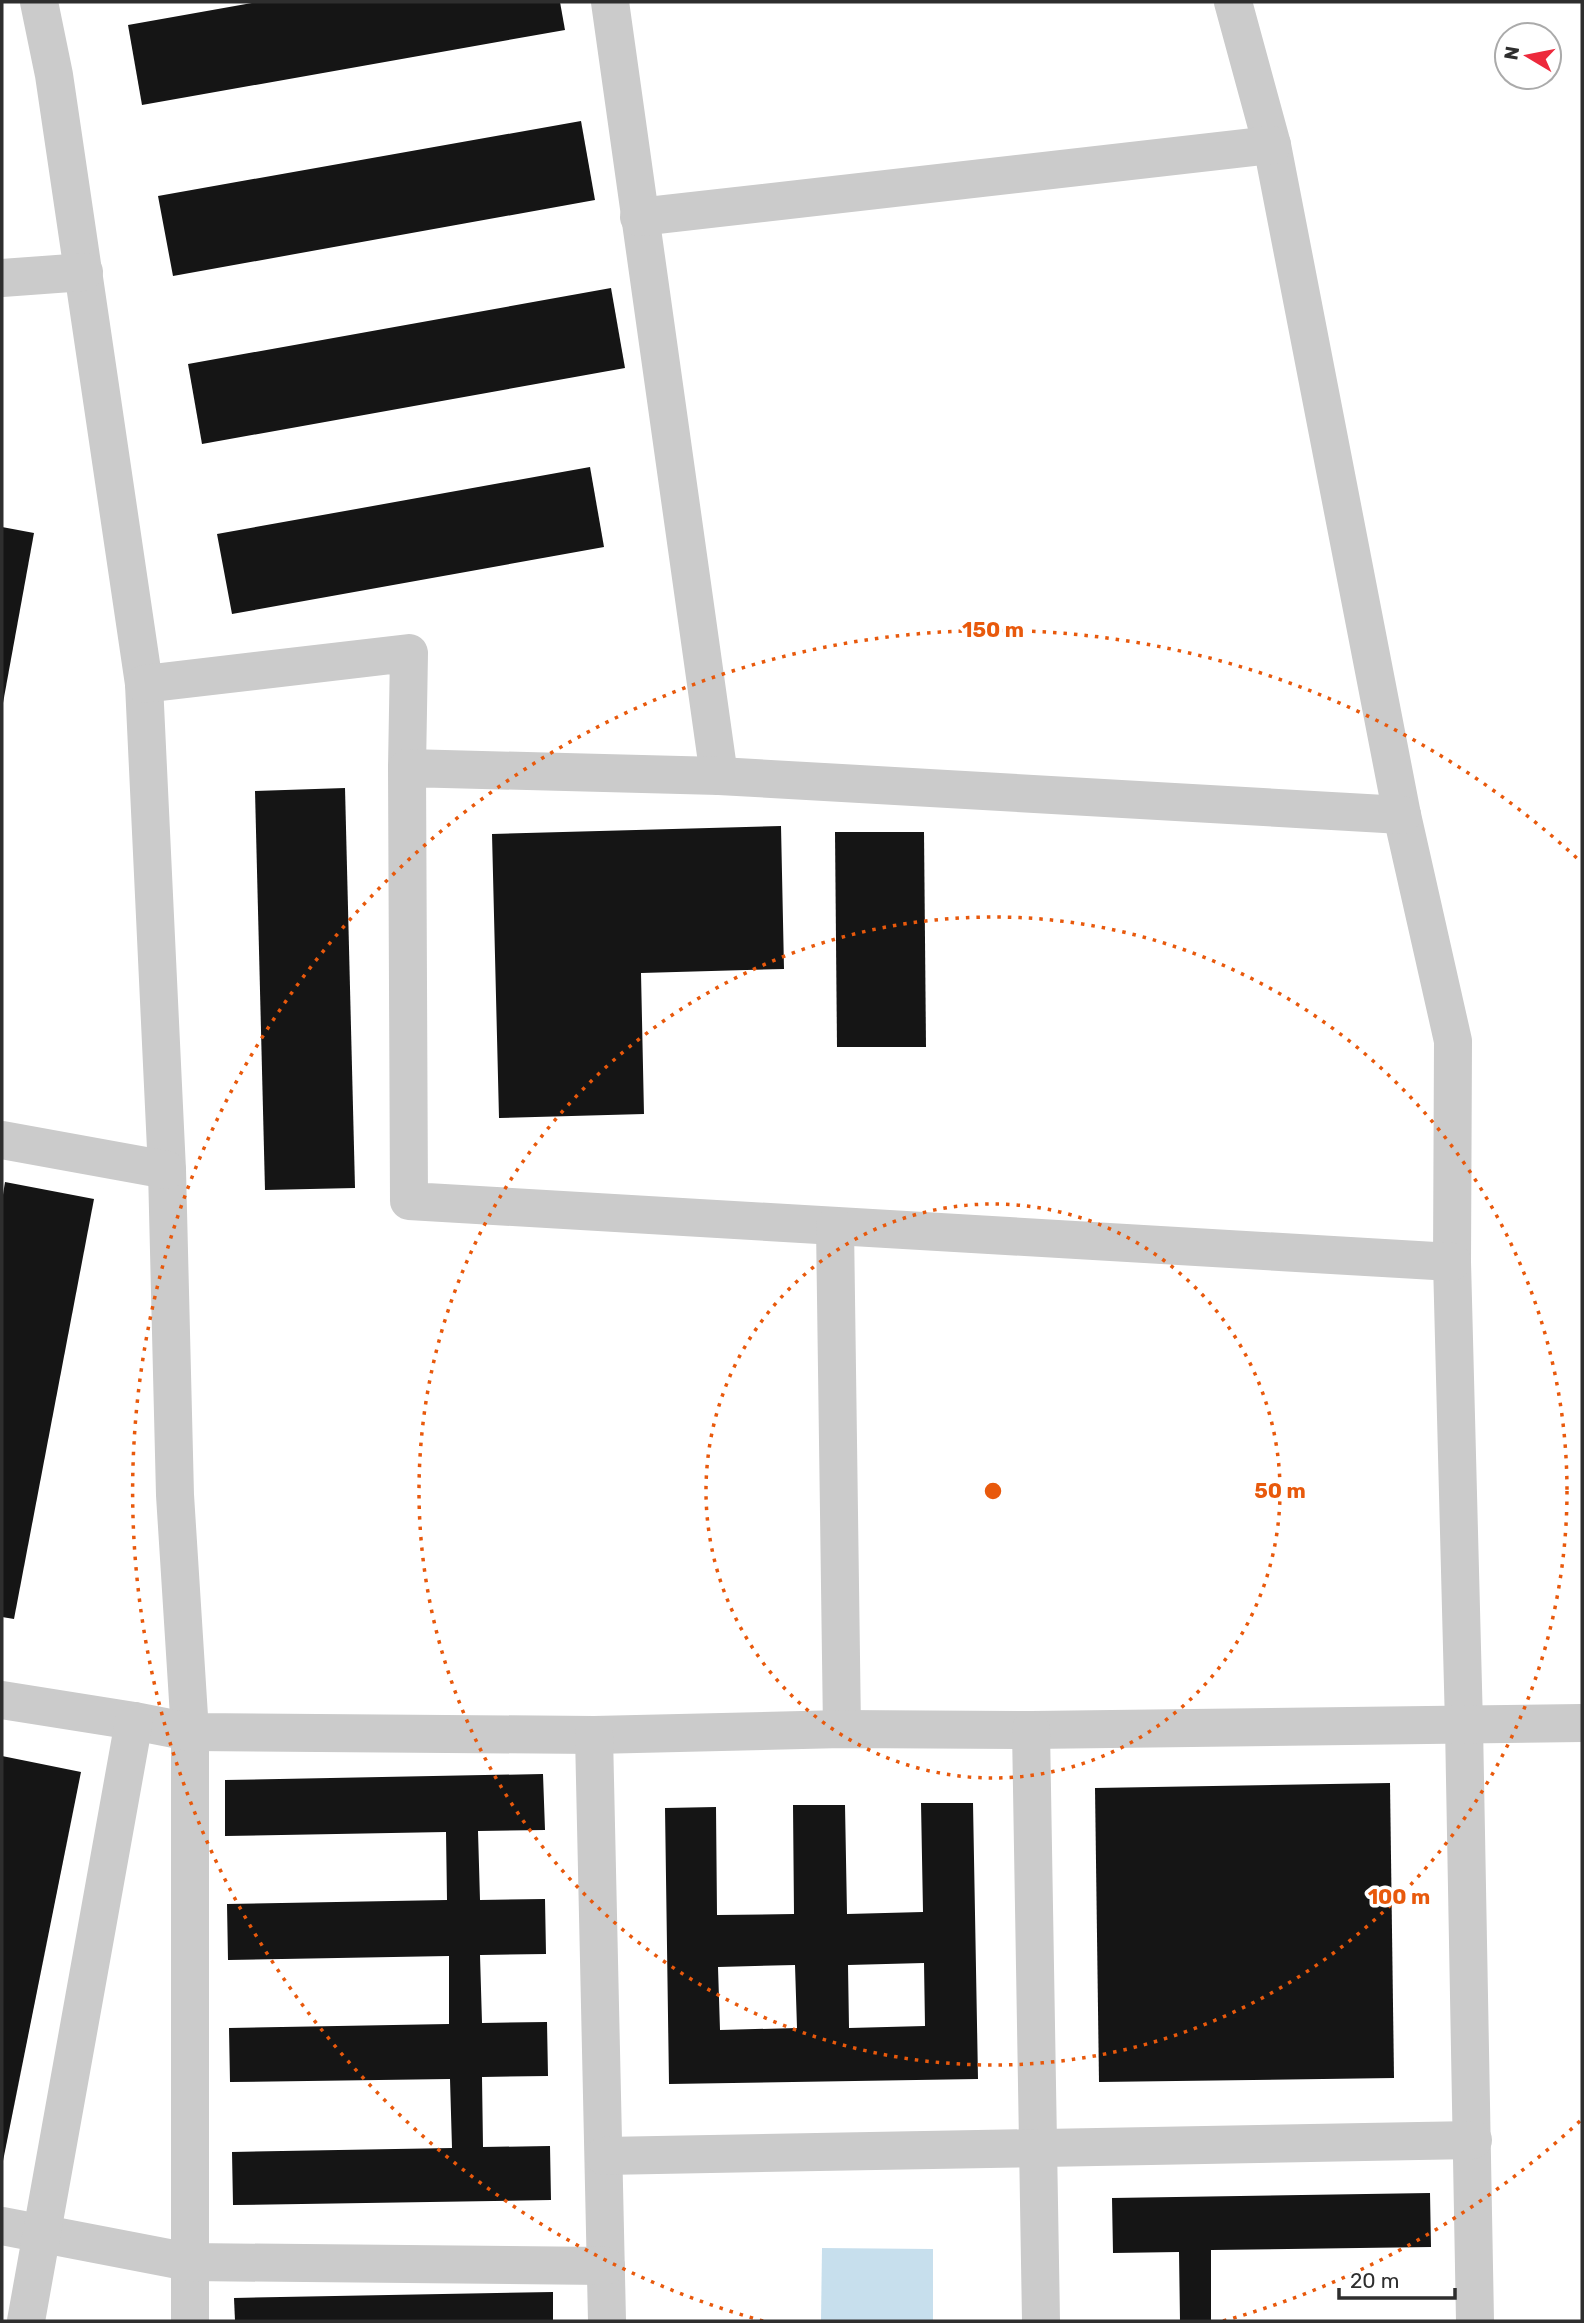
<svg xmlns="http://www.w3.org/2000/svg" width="1584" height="2323" font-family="Rubik,sans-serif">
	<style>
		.water { fill: #c7dfed }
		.building { fill: #151515; fill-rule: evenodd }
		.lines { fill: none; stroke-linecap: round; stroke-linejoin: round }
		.minor { stroke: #cbcbcb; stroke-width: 38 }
		.ring { fill: none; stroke: #e8590c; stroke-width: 3.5; stroke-dasharray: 3.5 7 }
		.centre { fill: #e8590c; stroke: #fff; stroke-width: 3.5 }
		.ring-label { font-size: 21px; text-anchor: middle; font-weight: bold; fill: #e8590c; stroke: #fff; stroke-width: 7; stroke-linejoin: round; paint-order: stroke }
	</style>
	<rect width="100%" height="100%" fill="#fff"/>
	<polygon class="water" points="822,2248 933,2249 933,2321 821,2321"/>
	<g class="building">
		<polygon points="257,2 560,2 565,30 142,105 128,25"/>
		<polygon points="581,121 595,200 173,276 158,196"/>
		<polygon points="611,288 625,368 202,444 188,364"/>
		<polygon points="590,467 604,547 232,614 217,534"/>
		<polygon points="2,527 34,533 3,703 2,703"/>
		<polygon points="345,788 355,1188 265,1190 255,791"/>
		<polygon points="781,826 784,969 641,973 644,1114 499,1118 492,834"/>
		<polygon points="835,832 924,832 926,1047 837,1047"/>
		<polygon points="5,1182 94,1199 14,1619 2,1617 2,1201"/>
		<polygon points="2,1756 81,1772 3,2161 2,2161"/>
		<polygon points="543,1774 545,1830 478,1831 480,1900 545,1899 546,1954 480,1955 482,2023 547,2022 548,2076 482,2077 483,2147 550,2146 551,2200 233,2205 232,2152 452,2148 450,2079 230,2082 229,2028 449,2024 449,1956 228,1960 227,1904 447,1900 446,1832 225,1836 225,1780"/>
		<polygon points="1390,1783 1394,2078 1099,2082 1095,1788"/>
		<path d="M921 1803H973L978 2079 669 2084 665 1808 716 1807 717 1915 794 1914 793 1805H845L847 1914 923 1912ZM924 1963 925 2026 849 2028 848 1965ZM795 1965 797 2028 720 2030 718 1967Z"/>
		<polygon points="1430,2193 1431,2247 1211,2250 1211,2321 1180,2321 1179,2252 1113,2253 1112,2198"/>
		<polygon points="553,2292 553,2321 235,2321 234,2298"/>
	</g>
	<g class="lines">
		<g class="minor">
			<polyline points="39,2 54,75 144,684 167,1170 175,1495 190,1732 190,2321"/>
			<polyline points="610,2 719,776"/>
			<polyline points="1233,2 1272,145 1402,815 1453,1041 1452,1262 1464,1725 1475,2321"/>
			<polyline points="639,217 1272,145"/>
			<polyline points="2,278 84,272"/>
			<polyline points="144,684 409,653 407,768"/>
			<polyline points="1402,815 719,776 407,768 409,1201 1452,1262"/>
			<polyline points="2,1140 167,1170"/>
			<polyline points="835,1226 842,1729"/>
			<polyline points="2,1700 134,1721 190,1732 594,1735 842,1729 1031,1730 1582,1723"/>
			<polyline points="1031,1730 1041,2321"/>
			<polyline points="594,1735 607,2321"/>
			<polyline points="604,2156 1473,2140"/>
			<polyline points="2,2226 189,2262 606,2266"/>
			<polyline points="26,2321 134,1721"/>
		</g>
	</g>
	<g class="ring">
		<circle cx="993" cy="1491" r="287"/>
		<circle cx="993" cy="1491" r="574"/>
		<path d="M1580 2121A861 861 0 0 1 1223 2321M763 2321A861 861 0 1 1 1580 861"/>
	</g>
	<circle cx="993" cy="1491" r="10" class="centre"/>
	<g class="ring-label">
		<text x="993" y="637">150 m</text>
		<text x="1280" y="1498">50 m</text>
		<text x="1399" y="1904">100 m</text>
	</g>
	<rect width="1584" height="2323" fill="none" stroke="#2e2e2e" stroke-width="7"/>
	<g transform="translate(1528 56) rotate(280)"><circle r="33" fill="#ffffff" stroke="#ababab" stroke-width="2"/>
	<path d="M0-5L12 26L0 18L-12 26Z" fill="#ed293c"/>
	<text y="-10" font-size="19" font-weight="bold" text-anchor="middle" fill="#2e2e2e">N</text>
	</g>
	<path d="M1339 2288v10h116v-10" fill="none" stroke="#2e2e2e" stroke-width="3.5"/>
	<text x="1350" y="2288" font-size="21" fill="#2e2e2e" stroke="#ffffff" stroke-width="5" paint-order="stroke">20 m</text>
</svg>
